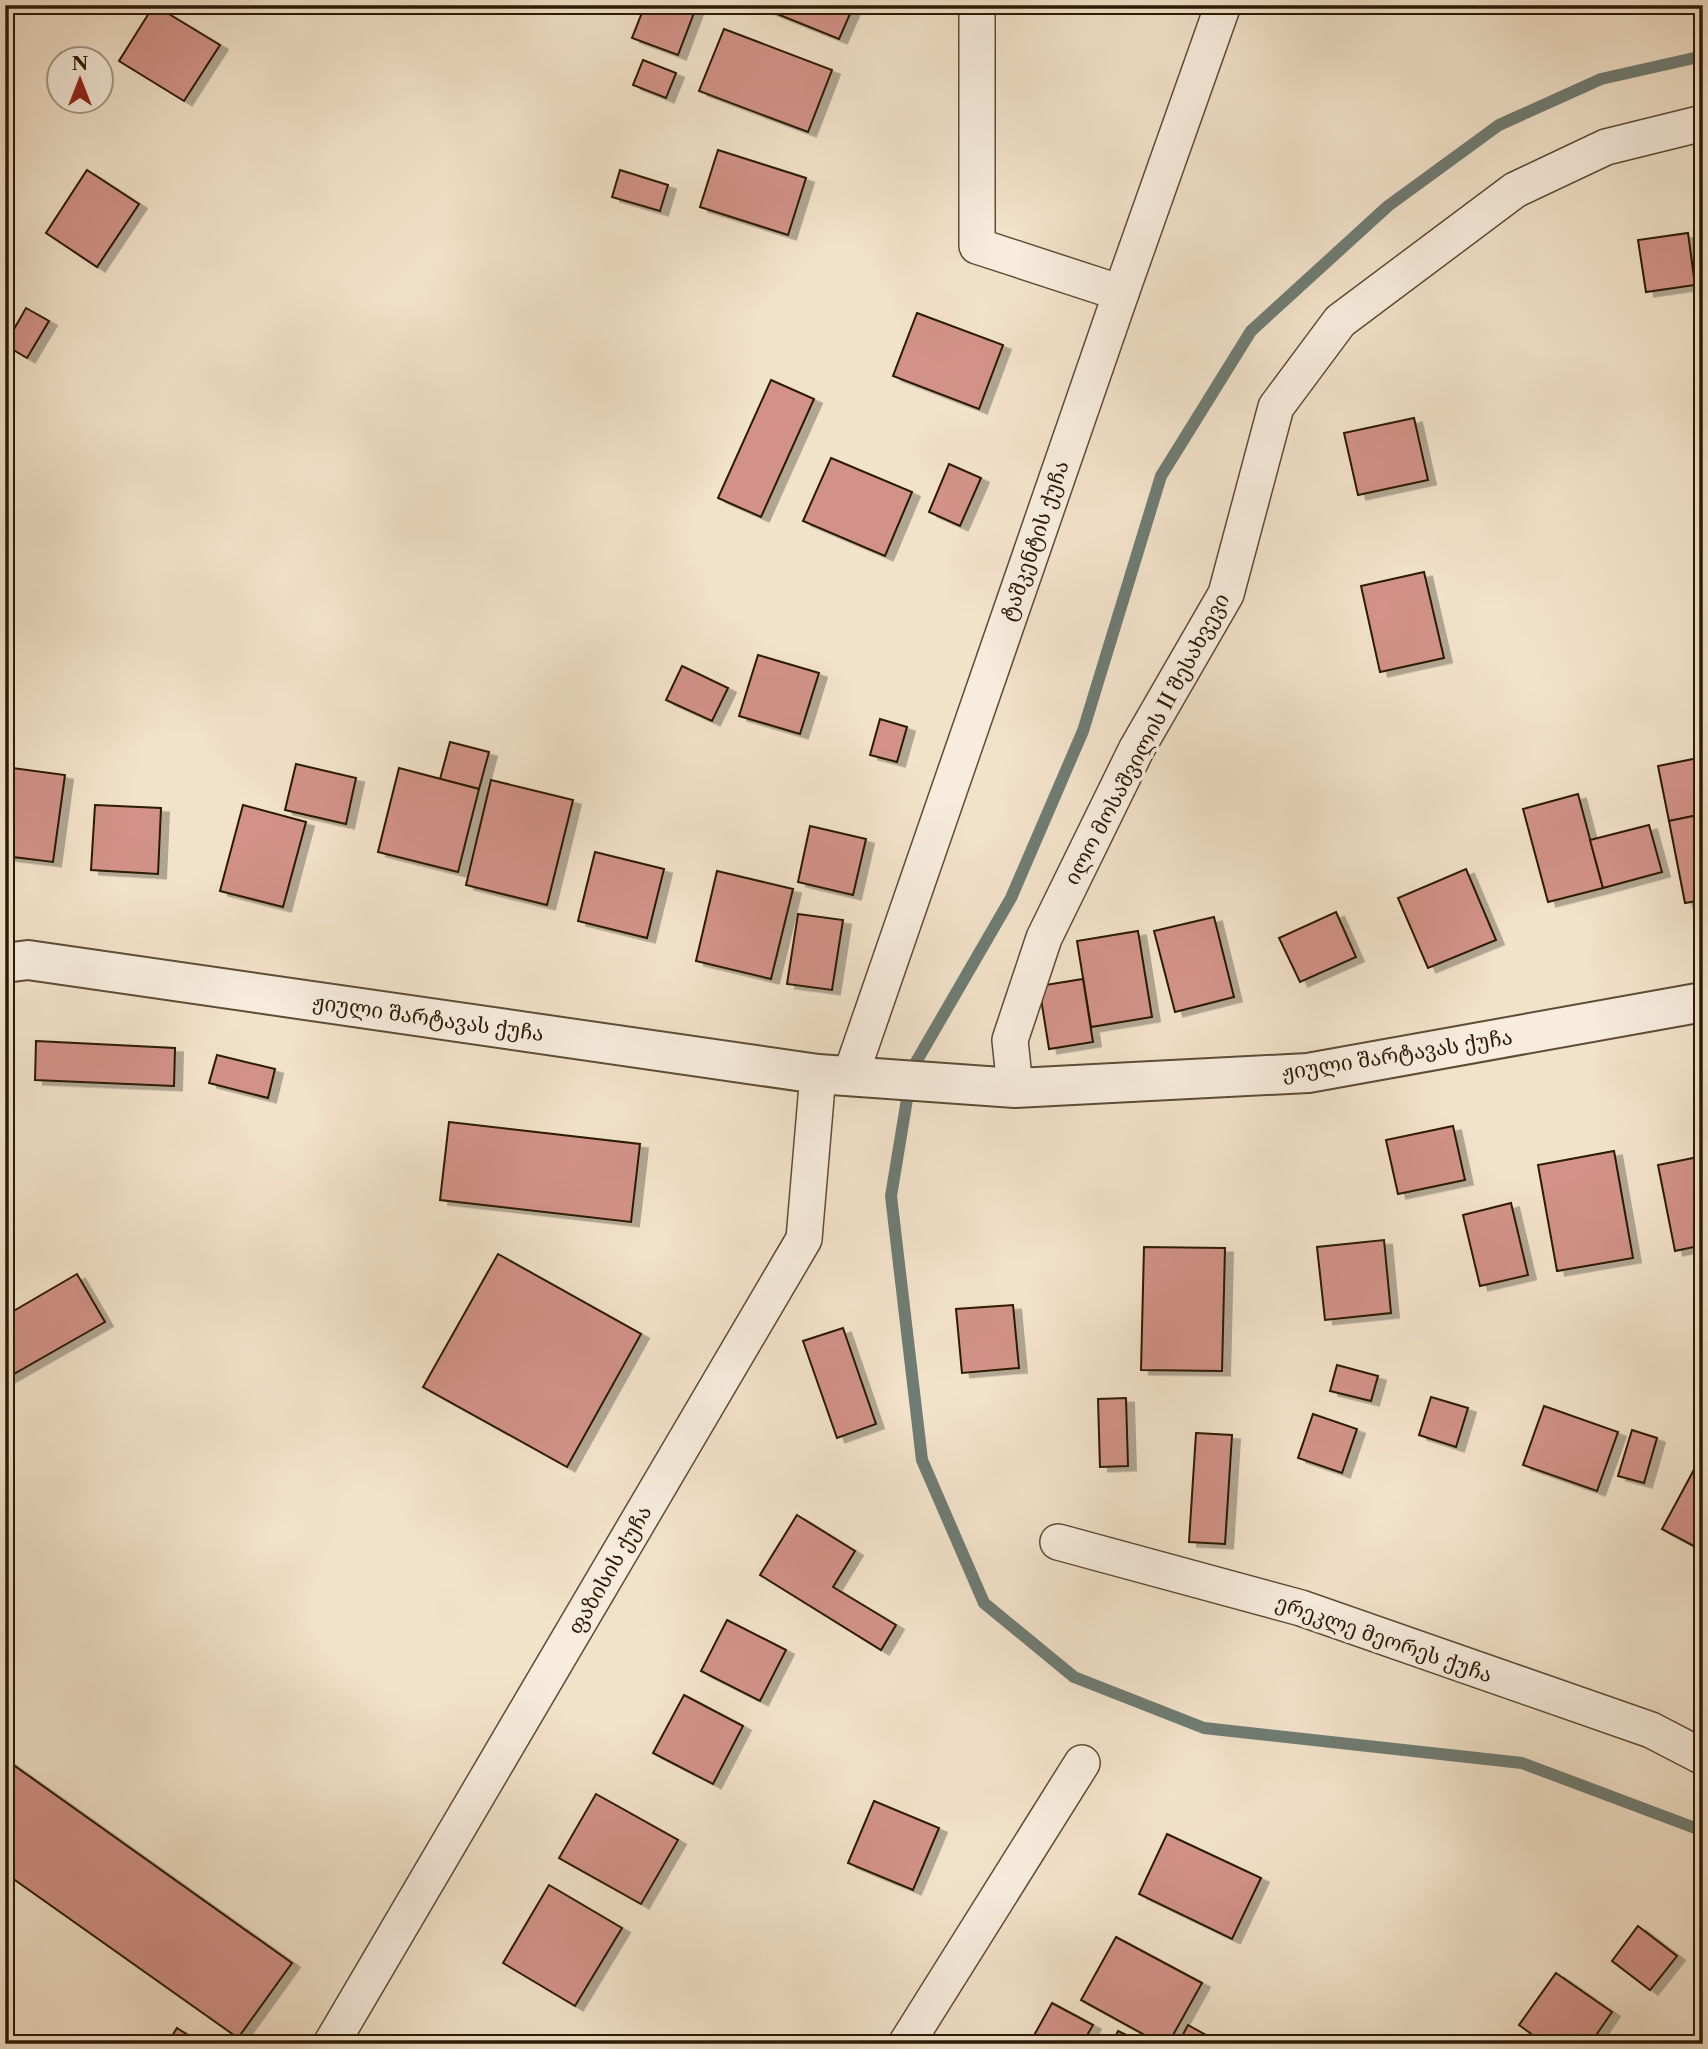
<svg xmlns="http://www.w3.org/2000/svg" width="1708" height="2049" font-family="'Libre Caslon Text','Noto Serif Georgian',serif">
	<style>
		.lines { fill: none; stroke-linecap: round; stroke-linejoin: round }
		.stream { stroke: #6f7c73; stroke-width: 12 }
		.building { fill: #d29289; stroke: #2b1a05; stroke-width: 2; filter: url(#shadow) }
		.minor-casing { stroke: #5d4c36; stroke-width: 38 }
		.tertiary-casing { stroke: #5d4c36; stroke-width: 42 }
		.minor { stroke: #f7ecdd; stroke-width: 35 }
		.tertiary { stroke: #f7ecdd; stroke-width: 38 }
		.labels { text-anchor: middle; stroke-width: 7; stroke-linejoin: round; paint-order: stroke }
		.street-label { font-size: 21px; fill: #2b1a05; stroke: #f7ecdd }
	</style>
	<defs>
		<filter id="shadow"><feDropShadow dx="8" dy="4.5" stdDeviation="0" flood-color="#0004"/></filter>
	</defs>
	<rect width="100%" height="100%" fill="#f2e2ca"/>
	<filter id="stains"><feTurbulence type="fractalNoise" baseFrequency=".00286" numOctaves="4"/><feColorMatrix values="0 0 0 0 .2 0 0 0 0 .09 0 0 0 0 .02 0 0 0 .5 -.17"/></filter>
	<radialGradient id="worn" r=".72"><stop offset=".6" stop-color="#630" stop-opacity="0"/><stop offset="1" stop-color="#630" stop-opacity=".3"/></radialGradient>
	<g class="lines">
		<polyline class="stream" points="1703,56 1601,79 1499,125 1388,206 1251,331 1161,476 1083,731 1011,898 912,1069 891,1196 922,1460 984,1603 1074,1677 1204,1728 1522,1763 1703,1831"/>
	</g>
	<g class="building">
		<polygon points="154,5 220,45 184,101 119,61"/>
		<polygon points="645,5 697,5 678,55 632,38"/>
		<polygon points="755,5 854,5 839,39"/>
		<polygon points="724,29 832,70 808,132 699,91"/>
		<polygon points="643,60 676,73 666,98 633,85"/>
		<polygon points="718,150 806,178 788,235 700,207"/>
		<polygon points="87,170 139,204 97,267 46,233"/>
		<polygon points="620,170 668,185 660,211 612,197"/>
		<polygon points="1688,233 1695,285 1646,292 1638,240"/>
		<polygon points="26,308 49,321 27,358 5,345"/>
		<polygon points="917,313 1003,345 979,409 893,376"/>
		<polygon points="771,380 814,399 761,517 718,498"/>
		<polygon points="1414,418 1428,480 1358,495 1344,433"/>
		<polygon points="831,458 912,492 885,556 803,521"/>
		<polygon points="949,464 981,478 960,526 929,512"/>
		<polygon points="1424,572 1444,658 1380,672 1361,586"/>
		<polygon points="758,655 819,673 800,734 739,716"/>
		<polygon points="682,666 728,688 712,721 666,700"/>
		<polygon points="880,719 907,727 897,762 870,755"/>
		<polygon points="450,742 489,752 479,789 440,779"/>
		<polygon points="1703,757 1703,814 1669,821 1658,766"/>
		<polygon points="296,764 356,778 346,824 285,810"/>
		<polygon points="5,767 65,775 53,862 5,856"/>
		<polygon points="399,768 479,789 458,872 378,852"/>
		<polygon points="491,780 573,800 547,905 466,885"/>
		<polygon points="1578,794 1603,888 1548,902 1523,809"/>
		<polygon points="95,805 161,808 158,874 91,870"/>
		<polygon points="243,805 306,822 283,907 220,891"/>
		<polygon points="1703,814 1703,900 1685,903 1669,821"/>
		<polygon points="1649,825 1662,872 1603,888 1590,840"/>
		<polygon points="810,826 866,839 853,895 798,882"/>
		<polygon points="595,852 664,869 647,938 578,921"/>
		<polygon points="1466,869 1496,940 1428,968 1398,898"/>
		<polygon points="717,871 793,889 771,979 696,961"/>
		<polygon points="1336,912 1356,957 1300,982 1279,938"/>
		<polygon points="798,914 843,920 832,990 787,984"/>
		<polygon points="1214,917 1234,997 1175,1012 1154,931"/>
		<polygon points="1138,931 1152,1017 1091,1027 1077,941"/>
		<polygon points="1083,979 1093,1042 1049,1049 1039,986"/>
		<polygon points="36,1041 175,1048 174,1086 35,1080"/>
		<polygon points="217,1055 275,1069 268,1098 209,1083"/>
		<polygon points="449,1122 640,1144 631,1222 440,1200"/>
		<polygon points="1453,1126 1465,1180 1398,1194 1386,1140"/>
		<polygon points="1614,1151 1633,1258 1557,1271 1538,1165"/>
		<polygon points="1703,1156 1703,1245 1675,1251 1658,1165"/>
		<polygon points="1511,1203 1528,1275 1480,1286 1463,1215"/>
		<polygon points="1384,1240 1391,1313 1325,1320 1317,1247"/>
		<polygon points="1144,1247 1225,1248 1222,1371 1141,1370"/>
		<polygon points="498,1254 641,1334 567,1467 423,1387"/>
		<polygon points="77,1274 105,1322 5,1379 5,1316"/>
		<polygon points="1013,1305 1019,1368 962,1373 956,1309"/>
		<polygon points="843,1328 876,1424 837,1438 803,1341"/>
		<polygon points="1337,1365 1378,1376 1371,1401 1330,1391"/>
		<polygon points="1431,1397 1468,1408 1456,1447 1419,1435"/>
		<polygon points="1126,1398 1128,1466 1100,1467 1098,1399"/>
		<polygon points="1544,1406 1618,1432 1597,1491 1523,1465"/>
		<polygon points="1313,1414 1357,1429 1342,1473 1298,1458"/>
		<polygon points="1632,1430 1657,1438 1644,1483 1618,1476"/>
		<polygon points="1196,1433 1232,1435 1225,1544 1189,1542"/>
		<polygon points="1696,1466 1703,1470 1703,1551 1662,1529"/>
		<polygon points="797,1515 855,1551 833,1587 896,1625 881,1650 760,1575"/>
		<polygon points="727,1620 786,1650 760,1701 701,1671"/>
		<polygon points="684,1695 743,1726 713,1784 653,1753"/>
		<polygon points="5,1759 292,1963 238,2038 5,1873"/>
		<polygon points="596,1794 678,1840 641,1904 559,1858"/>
		<polygon points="874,1801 939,1828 913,1890 848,1863"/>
		<polygon points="1167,1834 1261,1878 1232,1939 1139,1894"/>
		<polygon points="549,1885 622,1928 575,2006 503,1963"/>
		<polygon points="1638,1926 1677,1956 1650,1990 1612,1961"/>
		<polygon points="1116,1937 1202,1983 1168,2044 1161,2044 1081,2000"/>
		<polygon points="1556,1973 1612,2012 1590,2044 1545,2044 1519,2025"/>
		<polygon points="1052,2003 1093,2025 1082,2044 1041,2044 1032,2039"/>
		<polygon points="1188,2025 1222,2044 1178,2044"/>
		<polygon points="177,2028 202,2044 167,2044"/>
		<polygon points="1118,2031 1141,2042 1140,2044 1112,2044"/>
	</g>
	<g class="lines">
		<defs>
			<g id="minor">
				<polyline points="977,5 977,246 1121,293"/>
				<polyline points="850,1077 1121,293 1223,5"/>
				<polyline points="1015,1088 1010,1040 1044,938 1136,750 1226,594 1276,407 1340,321 1515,190 1606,147 1703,123"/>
				<polyline points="1058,1542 1301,1608 1651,1730 1703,1757"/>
				<polyline points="331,2044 804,1239 818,1074"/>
				<polyline points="906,2044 1082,1763"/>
			</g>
			<polyline id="tertiary" points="5,963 28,960 818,1074 1015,1088 1308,1073 1703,1002"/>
		</defs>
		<use href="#minor" class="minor-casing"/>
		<use href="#tertiary" class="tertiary-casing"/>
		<use href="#minor" class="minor"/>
		<use href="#tertiary" class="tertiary"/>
	</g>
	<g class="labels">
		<g class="street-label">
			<text transform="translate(1035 541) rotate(-71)" y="7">ტაშკენტის ქუჩა</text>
			<text transform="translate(1147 739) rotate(-62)" y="7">ილო მოსაშვილის II შესახვევი</text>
			<text transform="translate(428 1018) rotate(8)" y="7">ჟიული შარტავას ქუჩა</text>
			<text transform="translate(1397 1055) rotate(-9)" y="7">ჟიული შარტავას ქუჩა</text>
			<text transform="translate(610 1570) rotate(-60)" y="7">ფაზისის ქუჩა</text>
			<text transform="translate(1384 1639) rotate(19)" y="7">ერეკლე მეორეს ქუჩა</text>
		</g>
	</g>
	<rect width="1708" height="2049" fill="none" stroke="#f2e2ca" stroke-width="28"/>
	<rect x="7" y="7" width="1694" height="2035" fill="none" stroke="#2b1a05" stroke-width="3.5"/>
	<rect x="14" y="14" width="1680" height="2021" fill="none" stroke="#2b1a05" stroke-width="2"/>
	<g transform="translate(80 80)"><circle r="33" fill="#f7ecdd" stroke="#a59887" stroke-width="2"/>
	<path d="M0-5L12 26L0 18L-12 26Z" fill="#8f2418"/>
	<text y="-10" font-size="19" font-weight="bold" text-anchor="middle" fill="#2b1a05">N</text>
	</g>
	<rect width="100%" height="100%" filter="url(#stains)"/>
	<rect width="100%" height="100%" fill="url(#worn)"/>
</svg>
